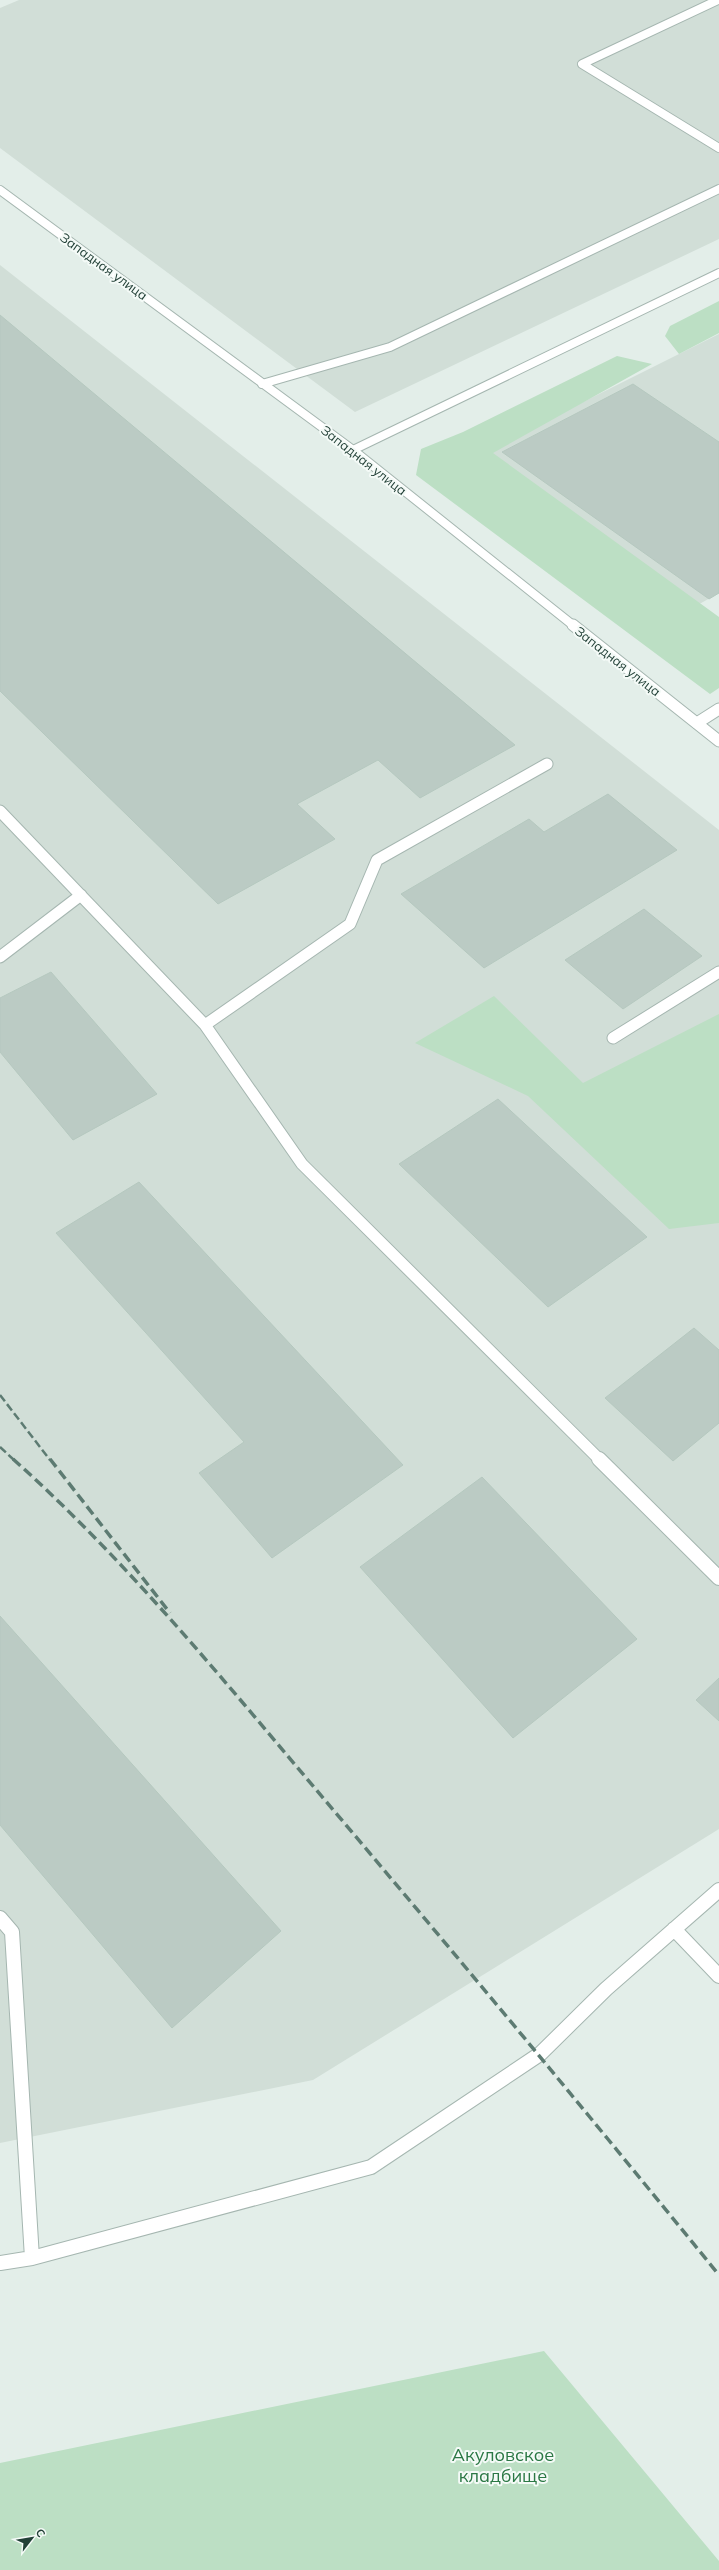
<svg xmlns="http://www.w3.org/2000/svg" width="719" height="2570" font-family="Mulish,sans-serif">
	<rect width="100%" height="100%" fill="#e3eee9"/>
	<path fill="#d1ded7" d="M19 0H719V239L355 412 0 148V8Z
		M0 265 719 830V1829L313 2080 0 2143Z
		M719 334V593L694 607 483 452Z"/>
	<path fill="#bcdfc4" d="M719 301V333L679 354 665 336 670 326Z
		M617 356 652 364 493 453 719 617V688L710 694 416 475 421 449 463 432Z
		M494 996 583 1083 719 1014V1223L669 1229 528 1096 415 1043Z
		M544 2351 719 2561V2570H0V2463Z"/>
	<path fill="#bbcbc4" stroke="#b5c8bf" d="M0 315 515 745 420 798 378 760 297 804 335 839 218 904 0 691Z
		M633 384 719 442V593L709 599 502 452Z
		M608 794 677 850 484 968 401 894 529 819 544 832Z
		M644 909 702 956 623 1009 565 960Z
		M51 972 157 1094 73 1140 0 1052V998Z
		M498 1099 647 1237 548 1307 399 1164Z
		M139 1182 403 1465 272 1558 199 1473 244 1442 56 1233Z
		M694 1328 719 1350V1423L673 1461 605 1398Z
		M482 1477 637 1639 513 1738 360 1567Z
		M0 1616 281 1931 172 2028 0 1825Z
		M719 1678V1721L696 1700Z"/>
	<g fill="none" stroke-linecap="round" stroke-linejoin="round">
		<g stroke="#a5b6b0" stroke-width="10">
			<path id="service-far2" d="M718 0 582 64 719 148
				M262 384 390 347 719 189
				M353 450 719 273"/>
		</g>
		<g stroke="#a5b6b0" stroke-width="13">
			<path id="service-far1" d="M697 723 719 709
				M547 764 377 860 350 924 205 1025 302 1164 600 1460
				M0 811 205 1025
				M0 957 81 895
				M613 1038 719 972"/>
		</g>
		<g stroke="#a5b6b0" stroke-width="16">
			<path id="service" d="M599 1459 719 1578
				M0 1918 12 1932 32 2258
				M674 1929 719 1976
				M0 2263 32 2258 371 2167 540 2054 606 1989 719 1890"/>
		</g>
		<g stroke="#a5b6b0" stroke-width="10">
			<path id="minor-far1" d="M0 190 353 450 574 626"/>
		</g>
		<g stroke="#a5b6b0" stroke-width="13">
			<path id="minor" d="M573 625 719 741"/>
		</g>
		<use href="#service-far2" stroke="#fff" stroke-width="8"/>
		<use href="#service-far1" stroke="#fff" stroke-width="11"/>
		<use href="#service" stroke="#fff" stroke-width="14"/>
		<use href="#minor-far1" stroke="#fff" stroke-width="8"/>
		<use href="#minor" stroke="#fff" stroke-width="11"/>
		<path stroke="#5d7b72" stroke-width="2.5" stroke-dasharray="8 3.5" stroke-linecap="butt" d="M0 1395 50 1460
			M0 1447 14 1460"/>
		<path stroke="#5d7b72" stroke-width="3.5" stroke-dasharray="10 5" stroke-linecap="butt" d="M13 1459C127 1561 225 1682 324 1799 457 1956 589 2115 719 2275
			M50 1459 170 1613"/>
	</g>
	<g text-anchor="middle" stroke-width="4" stroke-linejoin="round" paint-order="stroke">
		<g font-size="13" fill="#224037" stroke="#f4faf7">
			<text transform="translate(104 266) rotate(36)" y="5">Западная улица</text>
			<text transform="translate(364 460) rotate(38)" y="5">Западная улица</text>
			<text transform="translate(618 661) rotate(38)" y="5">Западная улица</text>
		</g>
		<g font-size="18" fill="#2b7845" stroke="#f4faf7">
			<text x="503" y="2461">Акуловское<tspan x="503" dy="21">кладбище</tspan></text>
		</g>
	</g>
	<g transform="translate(32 2538) rotate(59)" stroke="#f4faf7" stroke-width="3" paint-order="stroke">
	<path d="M0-3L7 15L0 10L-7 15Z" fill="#224037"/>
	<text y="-6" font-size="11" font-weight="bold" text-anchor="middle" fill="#224037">С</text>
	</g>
</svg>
